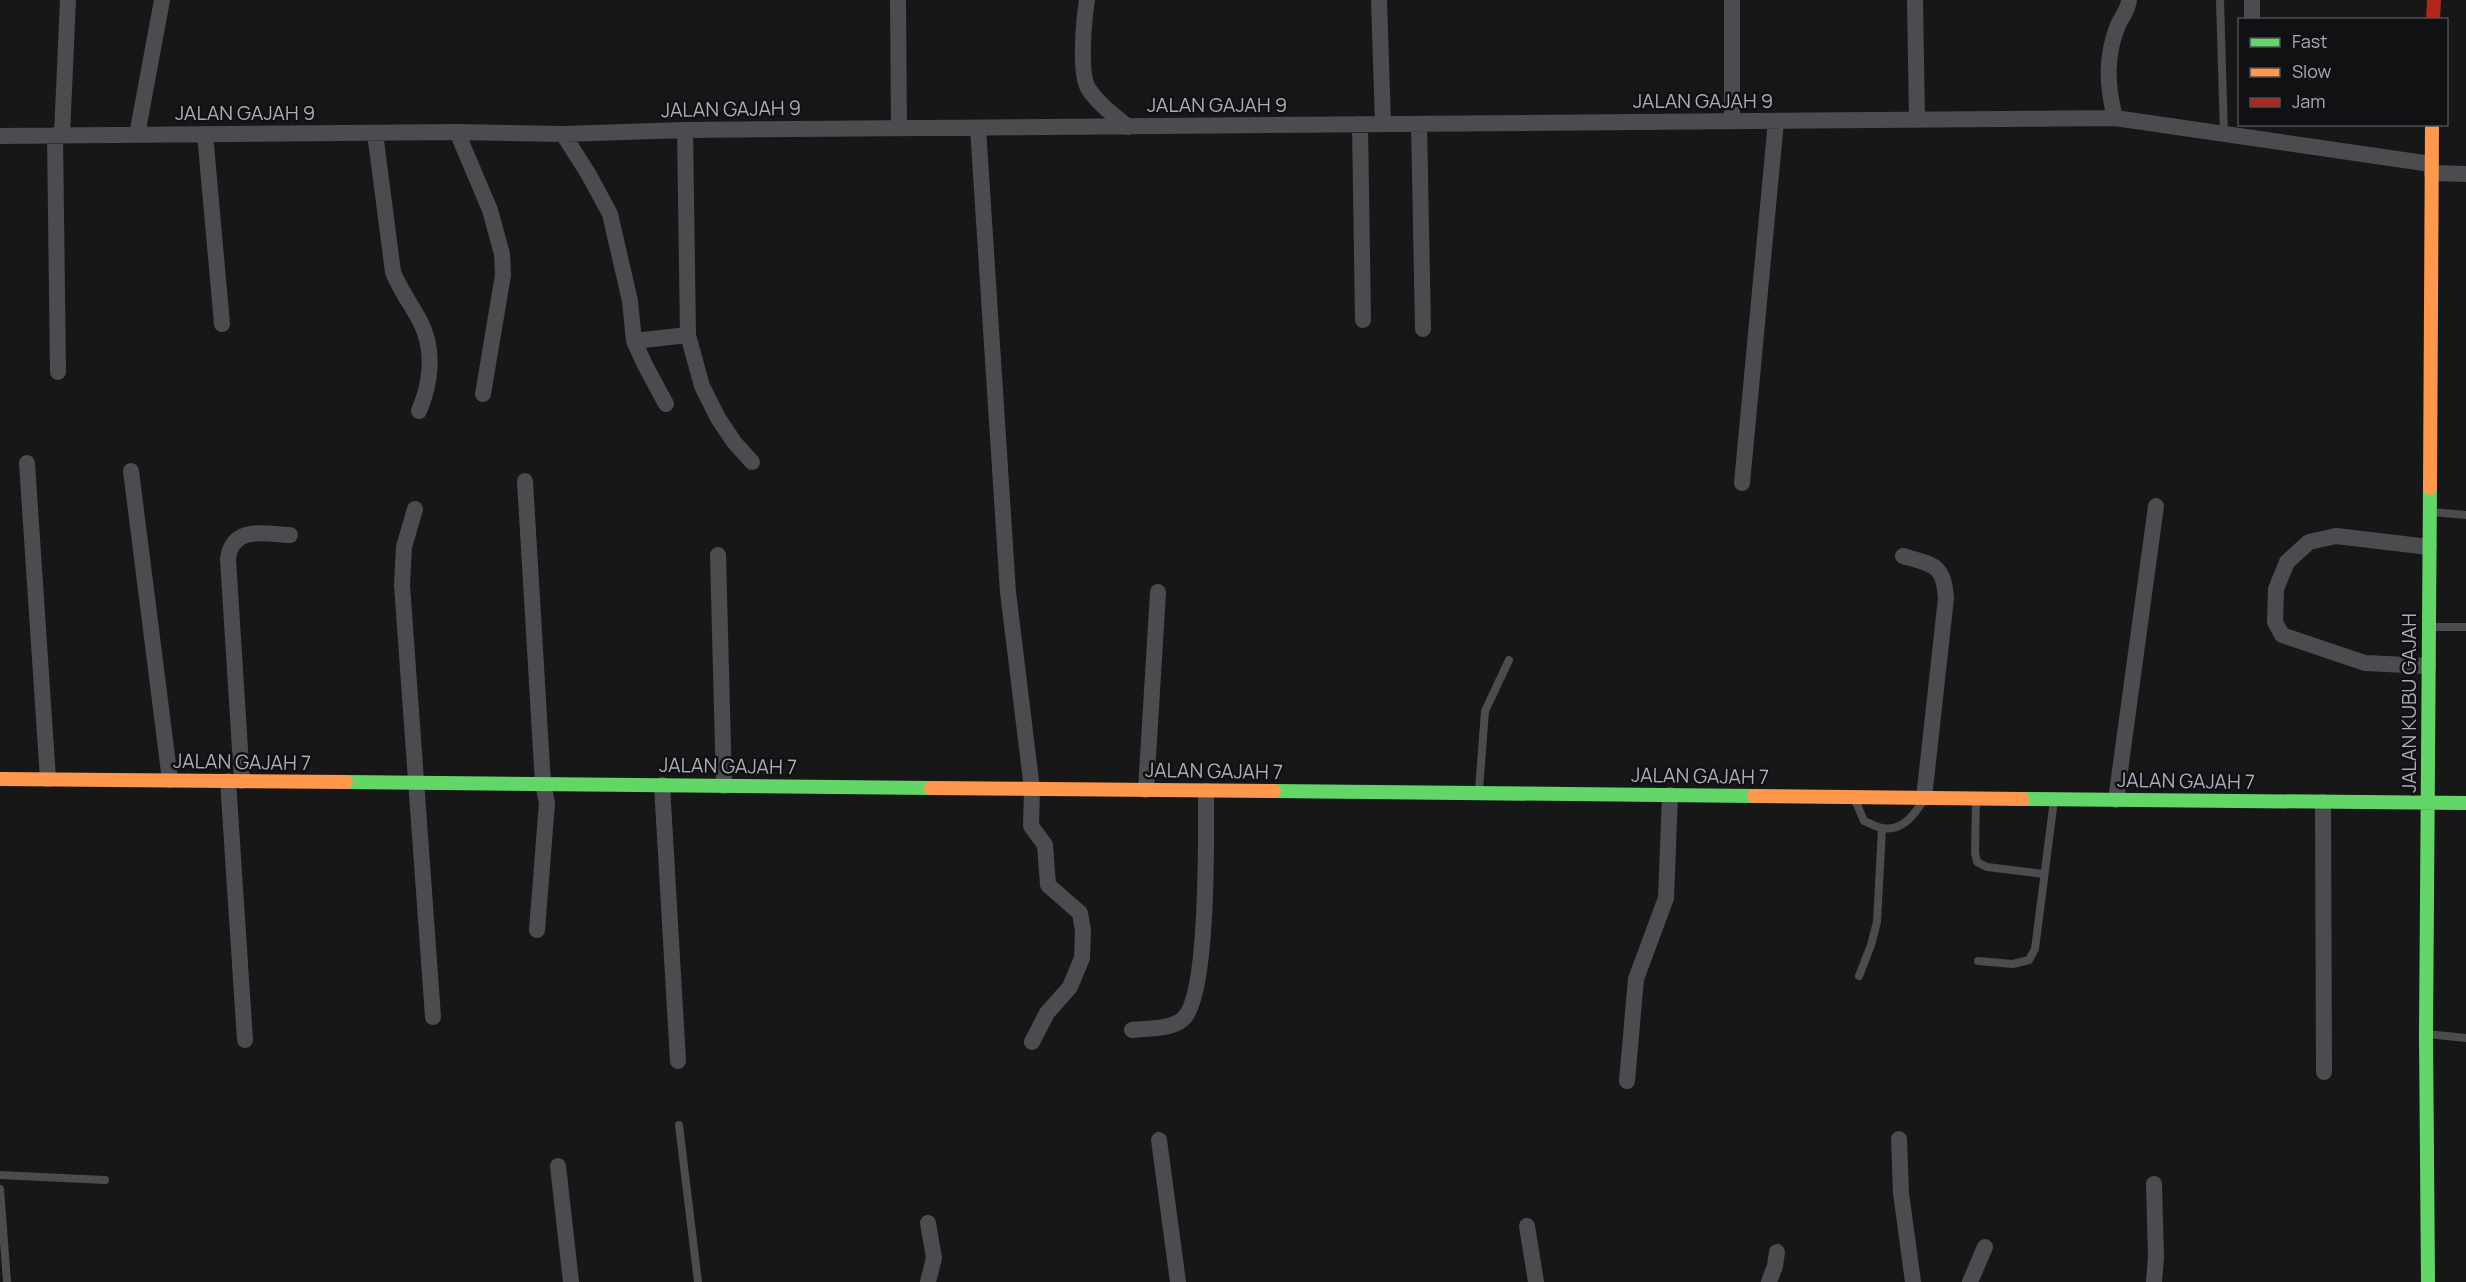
<svg xmlns="http://www.w3.org/2000/svg" width="2466" height="1282" font-family="Manrope,sans-serif">
	<rect width="100%" height="100%" fill="#171717"/>
	<g fill="none" stroke-linecap="round" stroke-linejoin="round">
		<path stroke="#4b4c50" stroke-width="8" d="M2220 0 2224 134
			M2431 512 2466 515
			M2429 627H2466
			M1479 790 1485 711 1509 660
			M1976 799 1975 853 1977 862 1987 867 2044 874
			M1855 800 1864 821C1869 823 1876 827 1882 828 1901 832 1915 815 1923 800
			M1978 961 2013 964 2029 960 2035 949 2054 800
			M1859 976 1871 945 1877 922 1882 829
			M2427 1034 2466 1038
			M679 1125 698 1282
			M0 1175 105 1180
			M0 1189 7 1282"/>
		<path stroke="#4b4c50" stroke-width="16" d="M898 0 899 128
			M1087 0C1084 19 1079 72 1088 88 1098 104 1114 115 1128 127
			M1379 0 1383 124
			M1915 0 1917 120
			M2252 0V20
			M2115 118C2107 86 2105 57 2118 25 2122 16 2128 11 2129 0
			M1732 121V0
			M1360 124 1363 320
			M1419 124 1423 329
			M978 128 1008 592 1032 789 1031 826 1045 845 1048 885 1080 913 1083 931 1082 958 1070 987 1047 1013 1032 1042
			M685 130 688 335 702 386 718 418 734 442 752 462
			M457 132 490 210 502 254 503 275 483 394
			M375 133 393 272C400 290 411 304 420 321 435 350 431 383 419 411
			M205 134 222 324
			M563 134 589 175 610 214 630 301 634 341 645 365 666 404
			M55 135 58 372
			M62 135 68 0
			M137 135 162 0
			M0 136 457 132 563 134 685 130 2115 118 2431 164
			M2432 173 2466 174
			M634 341 688 335
			M27 463 48 779
			M131 471 170 780
			M525 481 543 784 547 803 537 930
			M1742 483 1776 121
			M415 509 404 547 402 585 433 1017
			M718 555 724 786
			M1903 556C1933 565 1944 564 1946 598L1924 798
			M2428 666 2365 663 2282 635 2275 622 2276 589 2287 562 2309 542 2336 536 2429 547
			M228 781 245 1040
			M242 781 228 559C232 525 265 534 290 535
			M662 785 678 1061
			M1146 790 1158 592
			M2116 800 2156 506
			M2323 802 2324 1072
			M1132 1030C1148 1028 1172 1030 1184 1018 1209 993 1206 831 1206 791
			M1627 1081 1636 979 1666 898 1670 795
			M1899 1139 1901 1193 1913 1282
			M1159 1140 1178 1282
			M558 1166 571 1282
			M928 1223 934 1258 928 1282
			M1527 1226 1536 1282
			M1769 1282 1775 1266 1777 1252
			M1970 1282 1985 1247
			M2154 1282 2156 1257 2154 1184"/>
		<path stroke="#63d668" stroke-width="14" d="M346 782 931 788
			M1274 791 1754 796
			M2023 799 2466 803
			M2428 1282 2426 1034 2430 488"/>
		<path stroke="#ff974d" stroke-width="14" d="M2430 488 2432 124
			M0 779 346 782
			M931 788 1274 791
			M1754 796 2023 799"/>
		<path stroke="#b3261e" stroke-width="14" d="M2433 20 2434 0"/>
	</g>
	<g text-anchor="middle" stroke-width="5" stroke-linejoin="round" paint-order="stroke">
		<g font-size="20" fill="#a8adb8" stroke="#111113">
			<text x="1703" y="108">JALAN GAJAH 9</text>
			<text x="1217" y="112">JALAN GAJAH 9</text>
			<text transform="translate(731 109) rotate(-1)" y="7">JALAN GAJAH 9</text>
			<text x="245" y="120">JALAN GAJAH 9</text>
			<text transform="translate(2409 703) rotate(-90)" y="7">JALAN KUBU GAJAH</text>
			<text transform="translate(242 762) rotate(1)" y="7">JALAN GAJAH 7</text>
			<text transform="translate(728 766) rotate(1)" y="7">JALAN GAJAH 7</text>
			<text transform="translate(1214 771) rotate(1)" y="7">JALAN GAJAH 7</text>
			<text transform="translate(1700 776) rotate(1)" y="7">JALAN GAJAH 7</text>
			<text transform="translate(2186 781) rotate(1)" y="7">JALAN GAJAH 7</text>
		</g>
	</g>
	<rect x="2238" y="18" width="210" height="108" fill="#111113" stroke="#4d4f55" stroke-width="1.5"/>
	<rect x="2250" y="38" width="30" height="9" fill="#63d668" stroke="#4d4f55" stroke-width="1.5"/>
	<text x="2292" y="48" font-size="18" fill="#a8adb8">Fast</text>
	<rect x="2250" y="68" width="30" height="9" fill="#ff974d" stroke="#4d4f55" stroke-width="1.5"/>
	<text x="2292" y="78" font-size="18" fill="#a8adb8">Slow</text>
	<rect x="2250" y="98" width="30" height="9" fill="#b3261e" stroke="#4d4f55" stroke-width="1.5"/>
	<text x="2292" y="108" font-size="18" fill="#a8adb8">Jam</text>
</svg>
